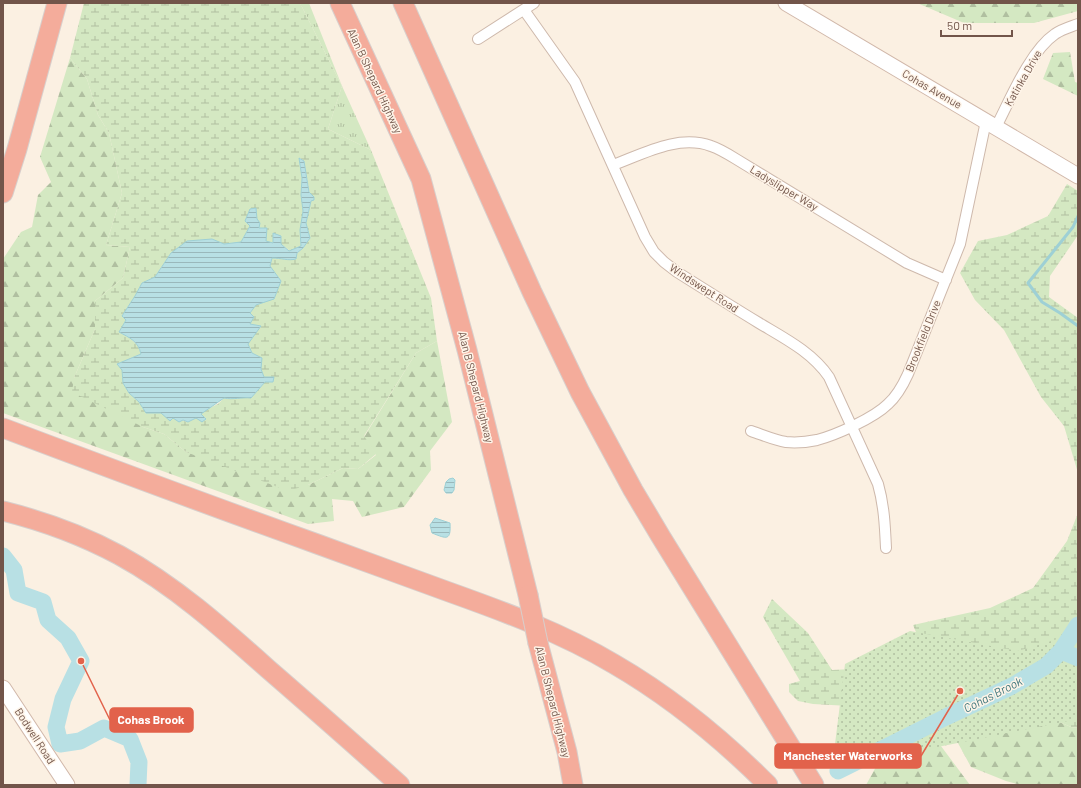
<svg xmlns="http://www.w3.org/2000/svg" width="1081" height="788" font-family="Barlow,sans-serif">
	<defs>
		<pattern id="grass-tufts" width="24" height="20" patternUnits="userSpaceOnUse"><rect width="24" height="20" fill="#d4e8c2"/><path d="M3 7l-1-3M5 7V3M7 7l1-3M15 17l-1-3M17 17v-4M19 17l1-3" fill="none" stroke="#b0bfa0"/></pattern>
		<pattern id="forest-firs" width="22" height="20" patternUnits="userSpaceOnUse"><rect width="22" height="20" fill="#d4e8c2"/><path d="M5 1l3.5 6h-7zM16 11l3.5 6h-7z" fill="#b0bfa0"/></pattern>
		<pattern id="wetland-marsh" width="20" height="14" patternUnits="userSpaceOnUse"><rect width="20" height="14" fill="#d4e8c2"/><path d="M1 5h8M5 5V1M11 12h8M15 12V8" fill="none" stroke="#b0bfa0"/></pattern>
		<pattern id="park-dots" width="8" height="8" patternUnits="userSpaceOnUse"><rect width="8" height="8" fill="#d4e8c2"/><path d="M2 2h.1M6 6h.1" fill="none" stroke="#b0bfa0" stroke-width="1.8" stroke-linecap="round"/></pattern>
		<pattern id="water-rules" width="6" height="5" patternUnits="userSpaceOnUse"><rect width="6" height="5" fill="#b8e0e4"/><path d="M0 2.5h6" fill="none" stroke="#9ab8bb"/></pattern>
	</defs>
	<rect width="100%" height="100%" fill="#fbf0e2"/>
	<path fill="url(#grass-tufts)" d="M300 3H309L342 86 371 150 328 129 342 86Z"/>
	<path fill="url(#forest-firs)" d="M917 3H1078V11L1034 23H964Z
		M1070 52 1075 82 1078 83V96L1043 79 1053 53Z
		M70 58 87 79 98 115 109 133 122 193 106 245 130 247 123 278 95 301V329L74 378 143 427 164 434 186 452 308 485 343 468 358 469 376 455 364 437 416 353 437 341 452 422 430 451 431 470 404 507 362 517 353 501 332 499 334 521 308 524 3 413V259L21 232 32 227 38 195 51 182 40 157Z
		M1048 717 1071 727 1078 728V785H1021L1006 781 971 767 953 734Z
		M935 738 970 785H866L877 765Z"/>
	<path fill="url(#wetland-marsh)" fill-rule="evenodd" d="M84 3H300L342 86 328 129 371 150 431 298 437 341 416 353 364 436 376 454 358 469 343 468 308 485 288 491 186 452 164 434 143 427 72 392 74 378 95 329V301L123 278 130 247 106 245 122 193 109 133 98 115 87 79 70 58ZM300 158 304 161 311 201 306 223 310 238 303 248 290 260 281 258H272L270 266 281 281 256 305 250 313V324L260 326 248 344 252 353 261 358V369L265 382 251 398C242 397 232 400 224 398L218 404 205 410 196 418 188 422 172 418 161 413H146L139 402 129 393 123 383 122 370 118 364 141 354C138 342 130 338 119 332L126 320 122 316 135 296 142 283 155 277 171 253 212 239 223 244 241 242 250 226 256 208 258 228 266 241 273 243 274 233 281 244 290 251 301 246 300 230 303 211 301 195 302 178Z
		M1067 184 1078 191V235L1050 276 1049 297 1078 318V473L1064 426 1041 397 1004 330 975 300 960 273 978 241 1007 235 1048 216Z
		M1078 513V728L1071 727 1048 717 813 704 798 701 789 692V684L800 681 763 617 772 599 808 633 832 670 895 667 931 669 913 625 990 608 1033 588 1067 541Z"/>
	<path fill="url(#park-dots)" d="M910 631 1018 651 1078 633V719L832 768 845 664Z"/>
	<path fill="url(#water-rules)" stroke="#9ed0d5" d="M299 158 304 161 309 192 314 197V200L311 201 306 223 310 238 303 248 297 253 296 259C288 261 281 258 272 258L270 266 281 281 274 299 256 305 250 313 254 317 250 324 261 326 248 344 252 353 262 358 261 369 264 377H274L273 382H265L251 398C242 397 233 400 224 398L201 414 206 419 202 422 196 418 188 422 183 420 179 422 173 418 170 421 161 413H146L139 402 129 393 123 383 122 370 117 364 141 354C138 341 130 338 119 332L126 320 122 316 135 296 142 283 155 277 171 253 187 241 212 239 224 244 241 242 250 226 245 221 250 209 256 208 257 219 260 223 259 228H267L266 241 273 243V233L281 236V244L289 251 301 246 300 230 303 211 301 195 302 178Z
		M453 478 455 480 454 490 452 493H446L444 490 446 482 449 479Z
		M435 518 450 523C451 541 447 539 432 533L430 525Z"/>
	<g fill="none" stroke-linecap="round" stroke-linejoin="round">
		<path stroke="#9ed0d5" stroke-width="3" d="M1078 216 1073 227 1028 283 1042 302 1060 313 1078 326"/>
		<path stroke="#b8e0e4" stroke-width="17" d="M3 556 14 570 18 593 43 602 48 620 68 638 81 661 63 699 56 727 60 744 80 741 104 728 130 739 139 762 138 785
			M1061 651 1078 658
			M838 771 946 717 1012 686 1046 666 1061 651 1078 625"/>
		<g stroke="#ceb9ac" stroke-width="12">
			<path id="street" d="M524 10 575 82 645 237 654 252 664 262 677 272C704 289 731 306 759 323 784 338 812 352 829 377L878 484C884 505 885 526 886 548
				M478 39 534 3
				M996 127C1010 100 1030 51 1055 34 1062 29 1070 27 1078 24
				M613 165C643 154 678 134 711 146 720 149 728 154 736 159L907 263 946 280
				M751 431C763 435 774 440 786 442 796 443 807 442 817 440 836 435 874 418 888 404 897 396 903 385 908 374L960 244 986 121"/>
		</g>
		<g stroke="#d1b8aa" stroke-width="17">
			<path id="secondary" d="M786 3 1078 176
				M3 688 67 785"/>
		</g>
		<g stroke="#d8cfcc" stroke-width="21">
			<path id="highway" d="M340 3 421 179 467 350 528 595
				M403 3 532 292 580 392 633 490 661 537 814 785
				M3 193 17 149 57 3
				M3 428C109 468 214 507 320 545 363 561 406 576 449 592 505 612 562 633 614 664 671 697 721 738 768 785
				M3 511C43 521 82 535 119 555 174 585 221 627 268 669 312 707 356 746 400 785
				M538 643 567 752 573 785"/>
		</g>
		<use href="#street" stroke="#fff" stroke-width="10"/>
		<use href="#secondary" stroke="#fff" stroke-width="15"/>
		<use href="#highway" stroke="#f4ac9b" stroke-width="19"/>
		<g stroke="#d8cfcc" stroke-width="21" stroke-linecap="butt">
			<path id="highway-bridge" d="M528 595 538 643"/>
		</g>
		<use href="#highway-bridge" stroke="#f4ac9b" stroke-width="19"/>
	</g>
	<g text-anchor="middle" stroke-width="3" stroke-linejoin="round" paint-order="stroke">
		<g font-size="11" fill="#72554a" stroke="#fef4e8">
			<text transform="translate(1023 78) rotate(-60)" y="4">Katinka Drive</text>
			<text transform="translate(375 81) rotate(65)" y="4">Alan B Shepard Highway</text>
			<text transform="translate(932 89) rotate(30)" y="4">Cohas Avenue</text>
			<text transform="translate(784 188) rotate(31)" y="4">Ladyslipper Way</text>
			<text transform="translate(704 288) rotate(33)" y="4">Windswept Road</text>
			<text transform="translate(923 336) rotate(-68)" y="4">Brookfield Drive</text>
			<text transform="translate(476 387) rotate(76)" y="4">Alan B Shepard Highway</text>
			<text transform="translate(553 702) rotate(76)" y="4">Alan B Shepard Highway</text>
			<text transform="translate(35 736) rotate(57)" y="4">Bodwell Road</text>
		</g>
		<g font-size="12" font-style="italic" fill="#41787e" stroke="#fef4e8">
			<text transform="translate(993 695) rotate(-27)" y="4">Cohas Brook</text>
		</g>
	</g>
	<path fill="none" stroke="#e2624b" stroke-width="1.5" d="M81 661L110 720M960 691L921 756"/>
	<g fill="#e2624b" stroke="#fef4e8" stroke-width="1.5">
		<circle cx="81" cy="661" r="4"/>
		<circle cx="960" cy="691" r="4"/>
	</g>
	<g fill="#e2624b" stroke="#e2624b" stroke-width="1.5">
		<rect x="110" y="708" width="83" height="24" rx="4"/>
		<rect x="775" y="744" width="146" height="24" rx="4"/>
	</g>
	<g font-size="12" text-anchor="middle" font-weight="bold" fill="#fff">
		<text x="151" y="724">Cohas Brook</text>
		<text x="848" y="760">Manchester Waterworks</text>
	</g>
	<rect width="1081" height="788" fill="none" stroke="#72554a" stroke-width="8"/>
	<path d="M941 30v6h71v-6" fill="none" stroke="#72554a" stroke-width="2"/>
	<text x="947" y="30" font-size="12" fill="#72554a" stroke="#fef4e8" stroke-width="3" paint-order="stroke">50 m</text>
</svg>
